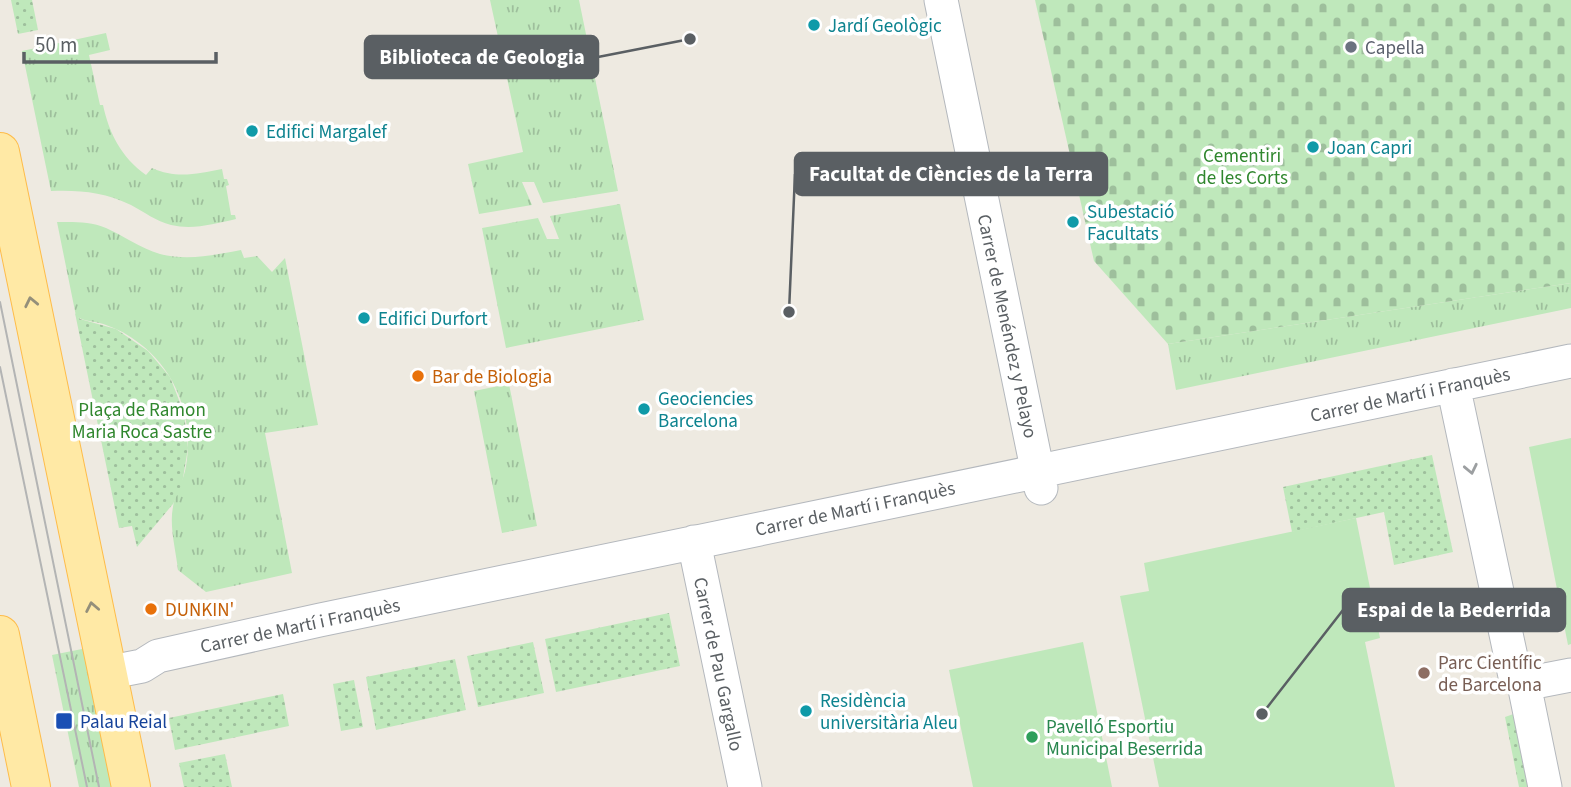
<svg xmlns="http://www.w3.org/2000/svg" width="1571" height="787" font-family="'Source Sans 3',sans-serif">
	<defs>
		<pattern id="grass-tufts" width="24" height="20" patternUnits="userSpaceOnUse" patternTransform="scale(1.75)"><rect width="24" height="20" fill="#bfe8bb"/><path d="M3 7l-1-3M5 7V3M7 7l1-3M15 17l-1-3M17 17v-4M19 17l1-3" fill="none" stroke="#9ebf9c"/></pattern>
		<pattern id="cemetery-stones" width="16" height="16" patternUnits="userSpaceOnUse" patternTransform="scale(1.75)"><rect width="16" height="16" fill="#bfe8bb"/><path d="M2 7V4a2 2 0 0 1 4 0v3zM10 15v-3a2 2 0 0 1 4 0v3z" fill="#9ebf9c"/></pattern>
		<pattern id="park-dots" width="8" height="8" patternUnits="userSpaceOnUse" patternTransform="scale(1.75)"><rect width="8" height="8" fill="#bfe8bb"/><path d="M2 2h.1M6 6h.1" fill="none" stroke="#9ebf9c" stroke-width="1.8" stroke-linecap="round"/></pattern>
	</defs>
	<rect width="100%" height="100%" fill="#eeeae1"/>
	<path fill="url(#grass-tufts)" d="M490 0H579L618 191 543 203 534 182H522L532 205 479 214 468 164 523 152Z
		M106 33 110 50 89 55 100 105H103C109 133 121 157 146 175L152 168C176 179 197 174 222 169L224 179H227L229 185 226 186 231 215H235L236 219C214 224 193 230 171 225 156 221 144 212 131 205 104 192 80 190 51 191L22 51Z
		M620 204 644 320 506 348 482 228 538 218 547 239H559L550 216Z
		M57 222C73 222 90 221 106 228 124 236 140 248 160 254 188 261 214 255 241 250L244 258 257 256 272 272 285 258 318 425 265 433 292 573 206 592 178 570C176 551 169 526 173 507 174 495 184 481 186 466 194 420 177 371 139 343 129 335 118 329 106 325 97 321 84 322 76 316Z
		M1571 283V308L1176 390 1168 344Z
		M509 384 537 526 502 533 474 391Z
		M87 648 115 787H79L52 655Z"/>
	<path fill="url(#cemetery-stones)" d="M1035 0H1571V283L1168 344 1094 261Z"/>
	<path fill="url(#park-dots)" d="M11 0H32L38 30 18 34Z
		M75 313 80 319 116 329 148 351 170 377 184 413 188 448 182 484 173 504 137 547 132 526 119 528Z
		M1432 455 1453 552 1394 565 1384 512 1292 532 1283 487Z
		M669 613 680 666 556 692 545 639Z
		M533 642 544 693 478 707 467 656Z
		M455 659 466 710 376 730 366 677Z
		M354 680 363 727 341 731 333 684Z
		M283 694 289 726 175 750 169 718Z
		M1522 711 1537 787H1519L1505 717Z
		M225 754 232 787H184L179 763Z"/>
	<path fill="#bfe8bb" d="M1571 438V644L1568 645 1529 447Z
		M1356 518 1380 638 1365 642 1395 787H1159L1120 596 1149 591 1144 563Z
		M1083 642 1112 787H973L949 670Z"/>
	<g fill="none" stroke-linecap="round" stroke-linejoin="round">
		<g stroke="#b4b8bd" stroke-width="35">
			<path id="minor" d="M941 0 1041 488
				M1453 385 1515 676 1524 684 1545 787
				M694 542 745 787
				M106 673 142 666 158 656 320 620 1571 361
				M1524 684 1571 675"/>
		</g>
		<g stroke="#febc4a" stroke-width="40">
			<path id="major" d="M0 152 131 787
				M0 635 31 787"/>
		</g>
		<use href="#minor" stroke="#fff" stroke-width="33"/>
		<use href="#major" stroke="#ffe9a5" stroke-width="38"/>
		<path stroke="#b3b4b4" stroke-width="2" d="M0 302 99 787
			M0 367 87 787"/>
	</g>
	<defs><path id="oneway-chevron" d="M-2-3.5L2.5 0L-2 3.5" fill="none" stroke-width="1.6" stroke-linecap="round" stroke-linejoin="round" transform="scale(1.75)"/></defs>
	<g stroke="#948f7a">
		<use href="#oneway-chevron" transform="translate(31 302) rotate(-102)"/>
		<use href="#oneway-chevron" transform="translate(92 607) rotate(-101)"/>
	</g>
	<use stroke="#9c9fa1" href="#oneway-chevron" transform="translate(1471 469) rotate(78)"/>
	<g fill="#0f9aa8" stroke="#fff" stroke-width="2.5">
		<circle cx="814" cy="25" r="7"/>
		<circle cx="252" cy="131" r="7"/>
		<circle cx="1313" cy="147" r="7"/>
		<circle cx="1073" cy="222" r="7"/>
		<circle cx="364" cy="318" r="7"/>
		<circle cx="644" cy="409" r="7"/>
		<circle cx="806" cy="711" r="7"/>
	</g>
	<circle fill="#6b7280" stroke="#fff" stroke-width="2.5" cx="1351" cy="47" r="7"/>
	<g fill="#e8710a" stroke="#fff" stroke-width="2.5">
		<circle cx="418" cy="376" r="7"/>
		<circle cx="151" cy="609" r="7"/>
	</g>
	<circle fill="#8d6e63" stroke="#fff" stroke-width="2.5" cx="1424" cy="673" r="7"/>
	<rect fill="#1a4fb4" stroke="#fff" stroke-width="2.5" x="55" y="712" width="18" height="18" rx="3.5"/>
	<circle fill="#2e9e5b" stroke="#fff" stroke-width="2.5" cx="1032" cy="737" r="7"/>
	<g text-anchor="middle" stroke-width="7" stroke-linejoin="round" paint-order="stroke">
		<g font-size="19" fill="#0d838f" stroke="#fff" text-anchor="start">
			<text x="828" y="32">Jardí Geològic</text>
			<text x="266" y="138">Edifici Margalef</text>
			<text x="1327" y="154">Joan Capri</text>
			<text x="1087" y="218">Subestació<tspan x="1087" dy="22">Facultats</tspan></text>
			<text x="378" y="325">Edifici Durfort</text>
			<text x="658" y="405">Geociencies<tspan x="658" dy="22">Barcelona</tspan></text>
			<text x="820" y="707">Residència<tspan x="820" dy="22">universitària Aleu</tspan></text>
		</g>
		<g font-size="19" fill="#5b616d" stroke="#fff" text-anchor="start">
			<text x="1365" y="54">Capella</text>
		</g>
		<g font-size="19" fill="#30872e" stroke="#fff">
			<text x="1242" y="162">Cementiri<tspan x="1242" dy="22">de les Corts</tspan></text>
			<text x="142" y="416">Plaça de Ramon<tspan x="142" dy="22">Maria Roca Sastre</tspan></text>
		</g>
		<g font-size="19" fill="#5a5f63" stroke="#fff">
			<text transform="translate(1008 326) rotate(78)" y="7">Carrer de Menéndez y Pelayo</text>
			<text transform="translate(1410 394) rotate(-12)" y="7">Carrer de Martí i Franquès</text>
			<text transform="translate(855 508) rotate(-12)" y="7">Carrer de Martí i Franquès</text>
			<text transform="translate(300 625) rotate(-12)" y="7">Carrer de Martí i Franquès</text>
			<text transform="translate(719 664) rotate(78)" y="7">Carrer de Pau Gargallo</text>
		</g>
		<g font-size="19" fill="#c56008" stroke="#fff" text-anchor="start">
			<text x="432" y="383">Bar de Biologia</text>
			<text x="165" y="616">DUNKIN'</text>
		</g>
		<g font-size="19" fill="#785e54" stroke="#fff" text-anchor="start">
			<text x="1438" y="669">Parc Científic<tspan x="1438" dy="22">de Barcelona</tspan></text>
		</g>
		<g font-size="19" fill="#164399" stroke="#fff" text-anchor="start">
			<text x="80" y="728">Palau Reial</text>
		</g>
		<g font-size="19" fill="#27864d" stroke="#fff" text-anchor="start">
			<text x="1046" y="733">Pavelló Esportiu<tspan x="1046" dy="22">Municipal Beserrida</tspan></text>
		</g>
	</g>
	<path fill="none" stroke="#5a5f63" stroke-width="2.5" d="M690 39L598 57M789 312L795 174M1262 714L1343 610"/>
	<g fill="#5a5f63" stroke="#fff" stroke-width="2.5">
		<circle cx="690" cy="39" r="7"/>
		<circle cx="789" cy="312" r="7"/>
		<circle cx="1262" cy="714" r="7"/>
	</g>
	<g fill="#5a5f63" stroke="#5a5f63" stroke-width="2.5">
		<rect x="365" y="36" width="233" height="42" rx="7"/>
		<rect x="795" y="153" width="312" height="42" rx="7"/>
		<rect x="1343" y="589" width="222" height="42" rx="7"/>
	</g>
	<g font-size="21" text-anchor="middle" font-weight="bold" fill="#fff">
		<text x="482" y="64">Biblioteca de Geologia</text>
		<text x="951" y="181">Facultat de Ciències de la Terra</text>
		<text x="1454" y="617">Espai de la Bederrida</text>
	</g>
	<path d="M24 52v10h192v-10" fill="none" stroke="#5a5f63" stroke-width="3.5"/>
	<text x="35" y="52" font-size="21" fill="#5a5f63" stroke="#ffffff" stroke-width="5" paint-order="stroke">50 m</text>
</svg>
